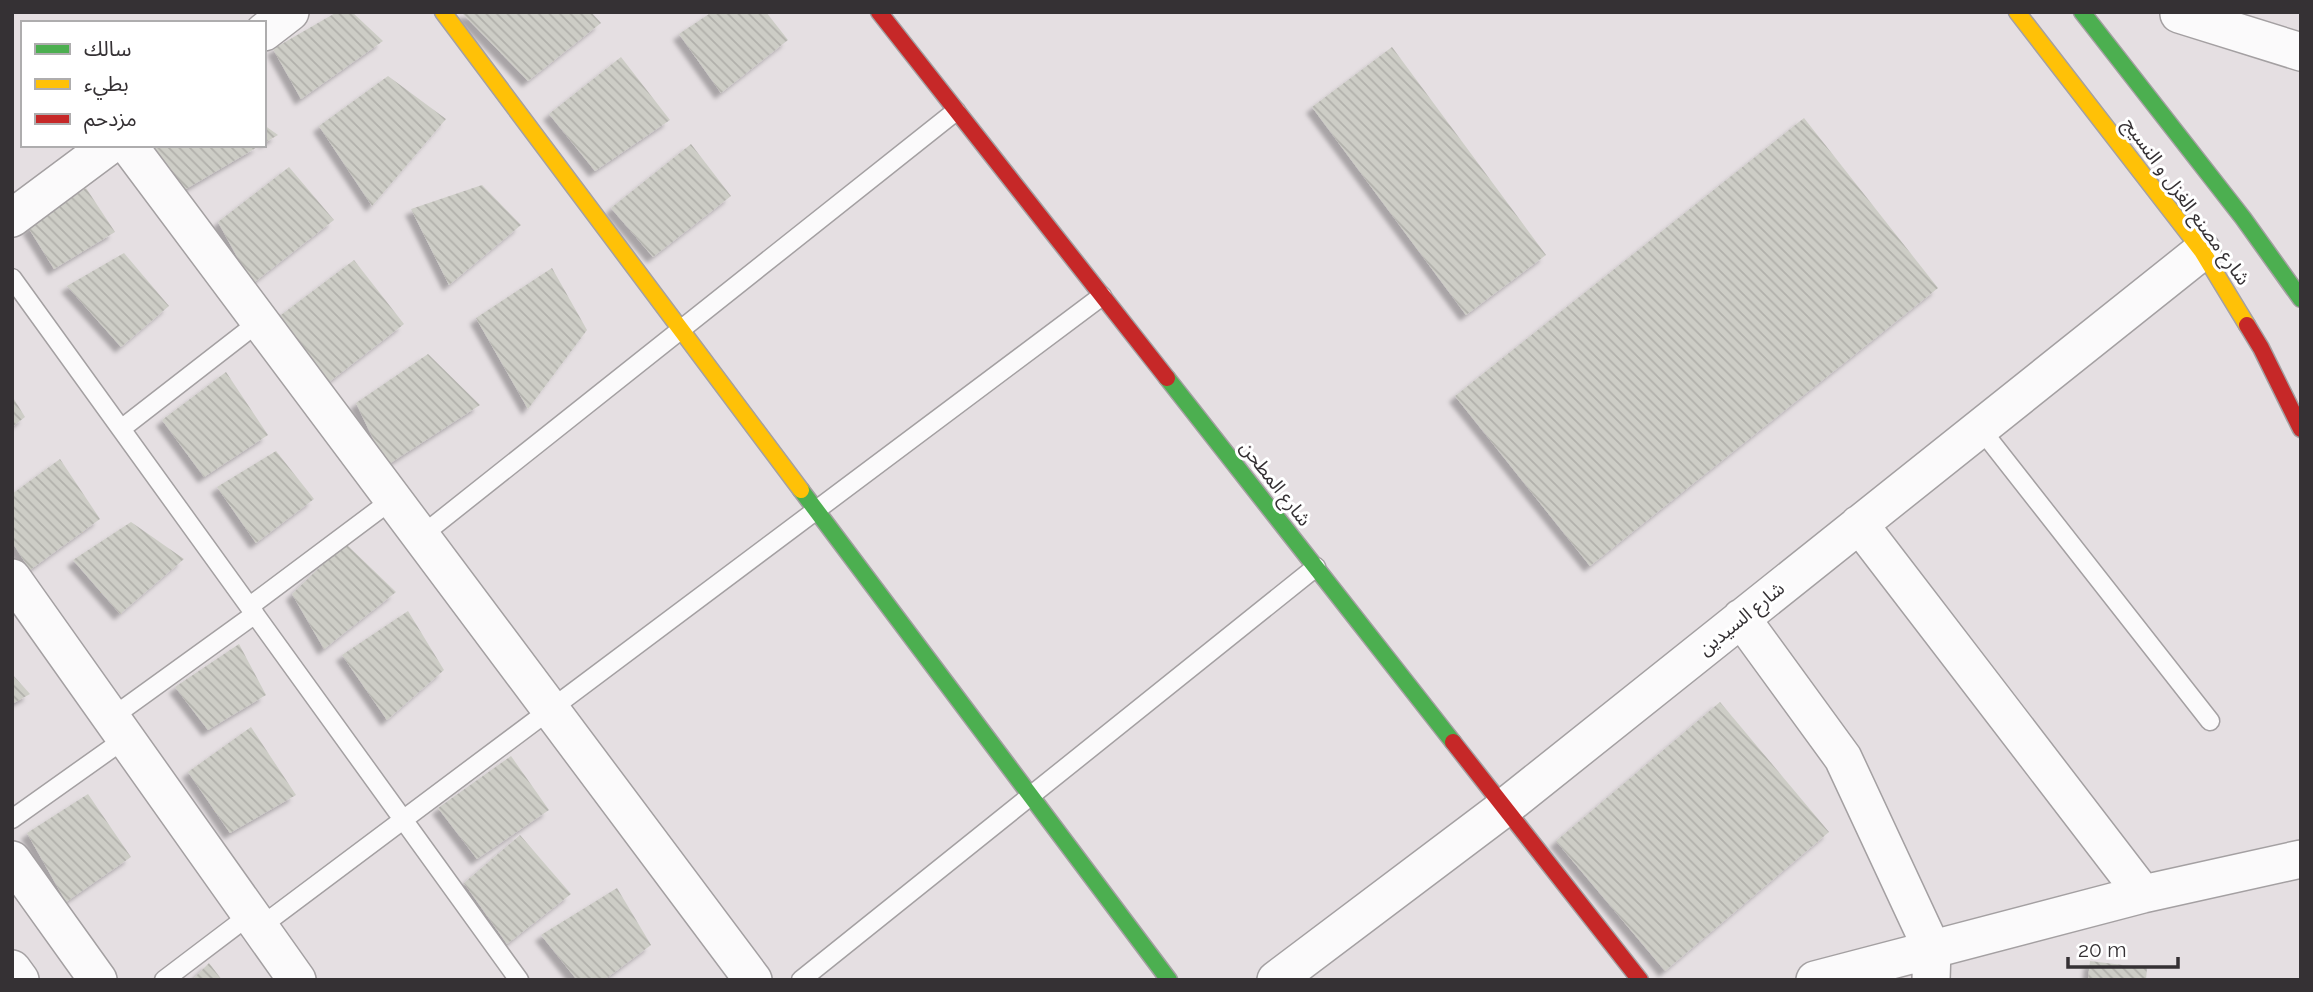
<svg xmlns="http://www.w3.org/2000/svg" width="2313" height="992" font-family="Raleway,'Noto Sans Arabic',sans-serif">
	<defs>
		<pattern id="building-back-hatch" width="6" height="6" patternUnits="userSpaceOnUse" patternTransform="scale(1.75)"><rect width="6" height="6" fill="#cdcdc6"/><path d="M-1 5l2 2M0 0l6 6M5-1l2 2" fill="none" stroke="#b1b0ab"/></pattern>
		<filter id="shadow"><feDropShadow dx="-6" dy="6" stdDeviation="2" flood-color="#0004"/></filter>
	</defs>
	<rect width="100%" height="100%" fill="#e5dfe2"/>
	<path fill="url(#building-back-hatch)" filter="url(#shadow)" d="M337 12H352L383 41 301 99 273 49Z
		M465 12H591L601 23 528 81 463 14Z
		M712 12H766L788 40 721 93 679 34Z
		M1392 47 1546 255 1466 315 1312 107Z
		M621 57 670 120 595 171 549 114Z
		M388 76 446 119 372 206 319 126Z
		M1804 118 1938 288 1590 566 1455 396Z
		M264 125 278 135 264 143Z
		M691 144 731 196 653 257 611 208Z
		M150 145H261L169 199Z
		M289 167 334 220 252 284 218 222Z
		M482 185 521 225 449 285 411 209Z
		M86 188 115 232 54 269 28 227Z
		M124 253 169 306 121 347 67 286Z
		M354 260 404 324 324 386 273 321Z
		M552 268 587 330 528 409 476 318Z
		M428 354 480 405 386 466 356 403Z
		M226 372 268 435 204 477 162 420Z
		M12 396 25 417 12 427Z
		M276 451 314 499 256 543 217 487Z
		M60 459 100 519 30 570 12 542V494Z
		M131 522 184 559 120 614 73 560Z
		M345 543 396 592 324 649 292 594Z
		M408 611 444 670 387 720 342 655Z
		M239 644 266 695 208 730 175 687Z
		M12 674 30 694 12 704Z
		M1720 702 1829 832 1665 971 1556 841Z
		M251 727 296 795 230 833 188 772Z
		M511 756 549 810 477 859 438 808Z
		M88 794 131 857 66 902 27 833Z
		M520 835 571 894 507 944 464 883Z
		M617 888 651 945 604 980H577L541 935Z
		M2090 961 2147 968 2146 980H2088Z
		M209 963 222 980H192Z"/>
	<g fill="none" stroke-linecap="round" stroke-linejoin="round">
		<g stroke="#a4a0a2" stroke-width="21">
			<path id="lane" d="M12 278 519 980
				M1980 428 2210 721
				M121 429 260 321
				M421 536 956 111
				M250 606 393 499
				M111 718 255 614
				M12 819 126 738
				M260 927 1102 296
				M164 980 251 914
				M801 980 1316 567"/>
		</g>
		<g stroke="#a4a0a2" stroke-width="40">
			<path id="street" d="M2179 14 2301 52
				M264 32 290 12
				M128 145 753 980
				M12 218 110 145
				M1859 524 2143 894
				M12 578 297 980
				M1741 618 1843 758 1932 949 1931 980
				M12 860 98 980
				M12 969 20 980
				M1276 980 1504 808 2202 251
				M1815 980 2143 894 2301 859"/>
		</g>
		<g stroke="#a4a0a2" stroke-width="19">
			<path id="fast" d="M2082 12 2243 218 2301 299
				M1167 378 1453 742
				M801 490 1169 980"/>
		</g>
		<g stroke="#a4a0a2" stroke-width="19">
			<path id="slow" d="M443 12 801 490
				M2017 12 2202 251 2247 325"/>
		</g>
		<g stroke="#a4a0a2" stroke-width="19">
			<path id="jam" d="M879 12 1167 378
				M2247 325 2261 348 2301 429
				M1453 742 1640 980"/>
		</g>
		<use href="#lane" stroke="#fbfafb" stroke-width="18"/>
		<use href="#street" stroke="#fbfafb" stroke-width="37"/>
		<use href="#fast" stroke="#4caf50" stroke-width="16"/>
		<use href="#slow" stroke="#ffc107" stroke-width="16"/>
		<use href="#jam" stroke="#c62828" stroke-width="16"/>
	</g>
	<g text-anchor="middle" stroke-width="6" stroke-linejoin="round" paint-order="stroke">
		<g font-size="19" fill="#353134" stroke="#fff">
			<text transform="translate(2187 201) rotate(54)" y="7">شارع مصنع الغزل و النسيج</text>
			<text transform="translate(1276 483) rotate(52)" y="7">شارع المطحن</text>
			<text transform="translate(1741 618) rotate(-39)" y="7">شارع السيدين</text>
		</g>
	</g>
	<rect width="2313" height="992" fill="none" stroke="#353134" stroke-width="28"/>
	<rect x="21" y="21" width="245" height="126" fill="#ffffff" stroke="#aeadae" stroke-width="2"/>
	<rect x="35" y="44" width="35" height="10" fill="#4caf50" stroke="#aeadae" stroke-width="2"/>
	<text x="84" y="56" font-size="21" fill="#353134">سالك</text>
	<rect x="35" y="79" width="35" height="10" fill="#ffc107" stroke="#aeadae" stroke-width="2"/>
	<text x="84" y="91" font-size="21" fill="#353134">بطيء</text>
	<rect x="35" y="114" width="35" height="10" fill="#c62828" stroke="#aeadae" stroke-width="2"/>
	<text x="84" y="126" font-size="21" fill="#353134">مزدحم</text>
	<path d="M2068 957v10h110v-10" fill="none" stroke="#353134" stroke-width="3.5"/>
	<text x="2078" y="957" font-size="21" fill="#353134" stroke="#ffffff" stroke-width="5" paint-order="stroke">20 m</text>
</svg>
